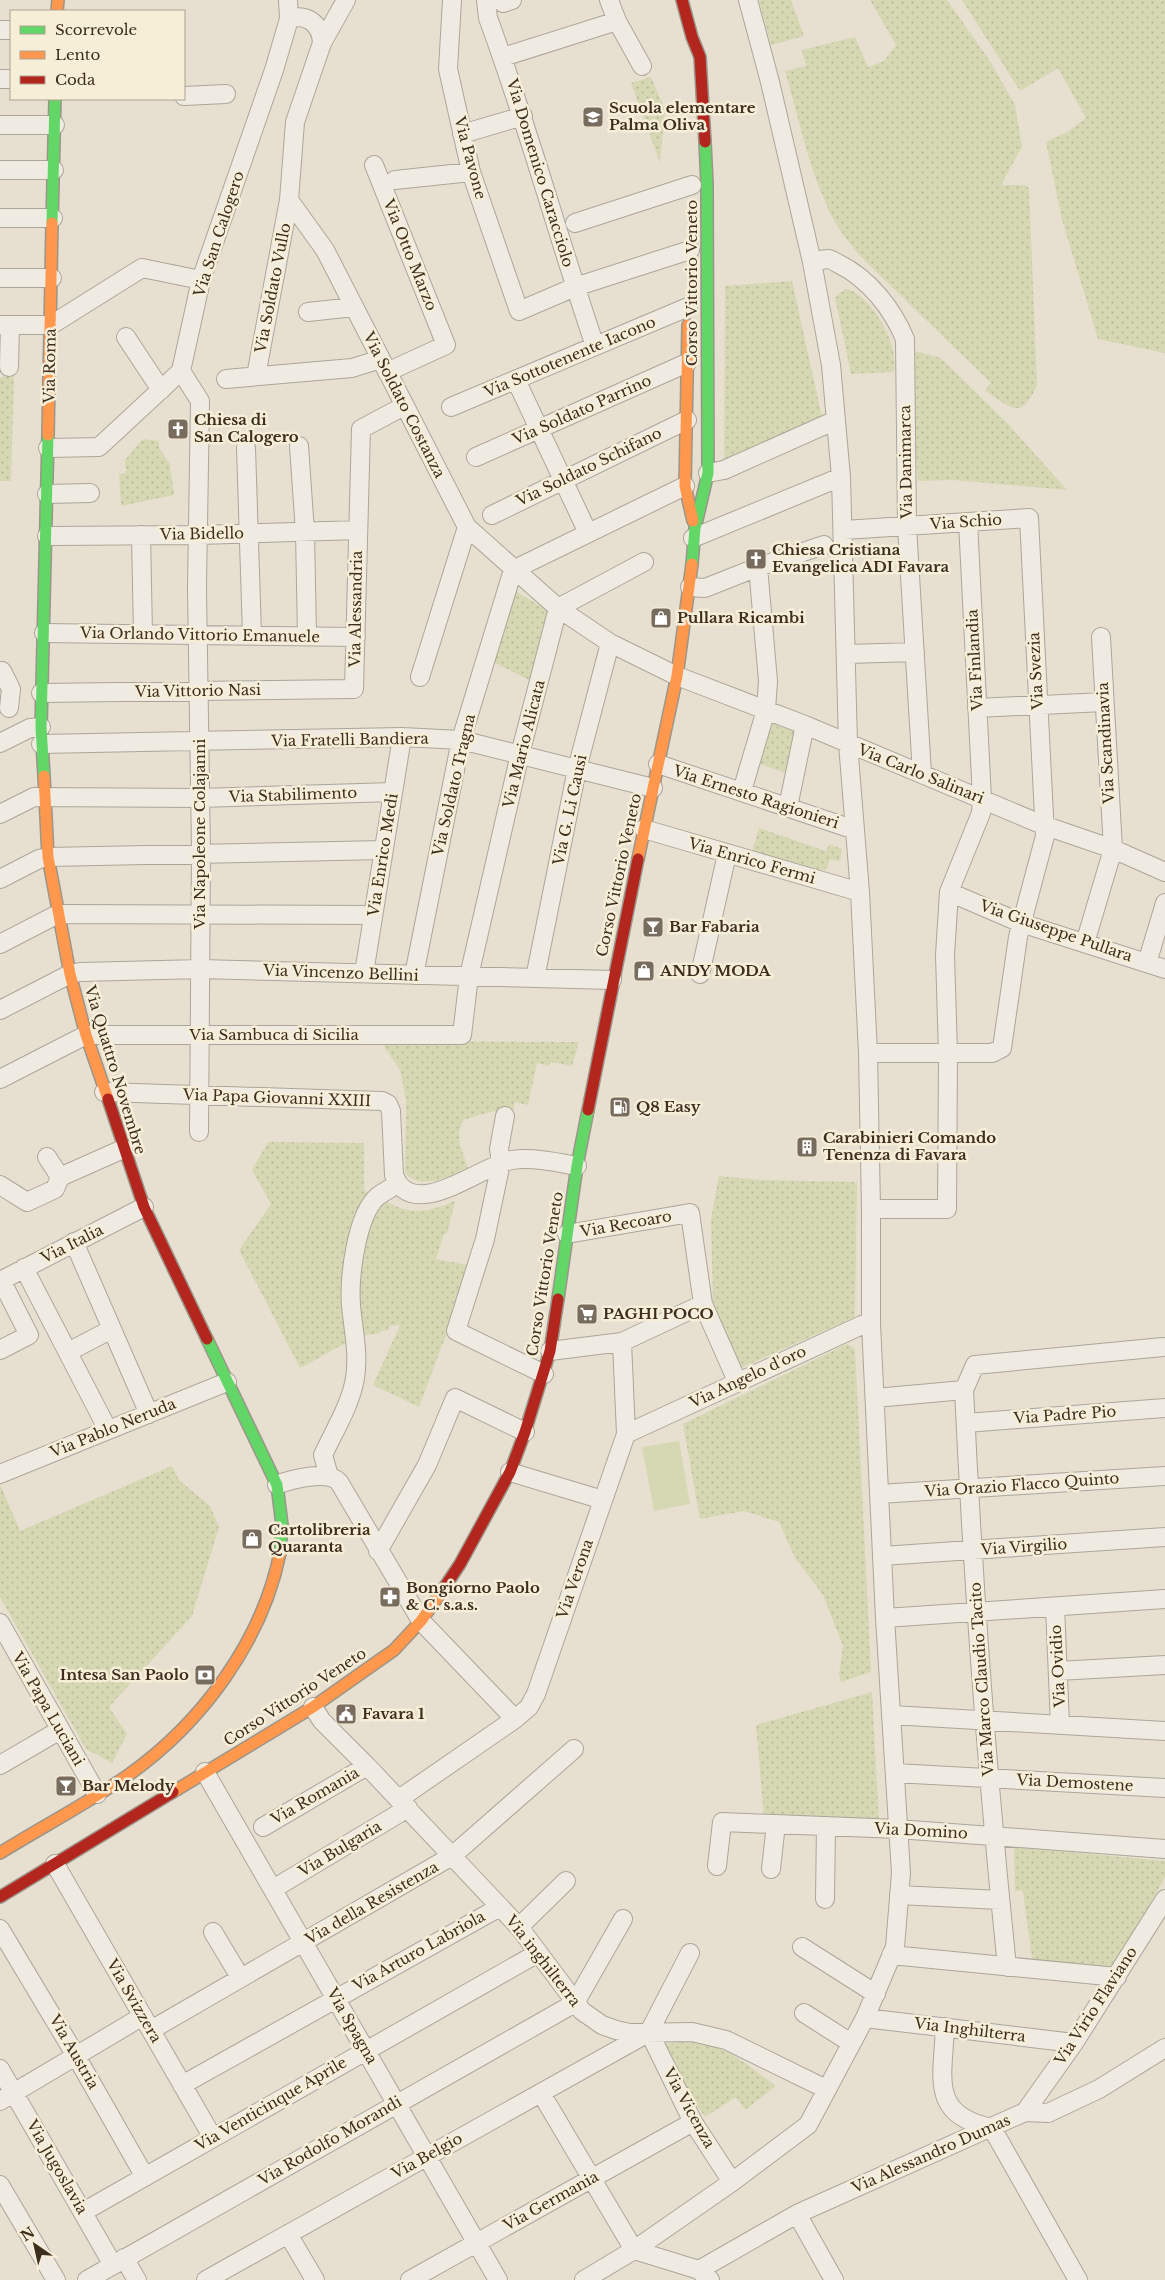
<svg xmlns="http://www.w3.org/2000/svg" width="1165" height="2280" font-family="'Libre Baskerville',serif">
	<defs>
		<pattern id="green-dots" width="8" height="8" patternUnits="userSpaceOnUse" patternTransform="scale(1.25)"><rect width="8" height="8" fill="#d6d7b3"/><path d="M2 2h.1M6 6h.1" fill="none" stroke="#b9b99a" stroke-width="1.8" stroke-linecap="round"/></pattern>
	</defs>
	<rect width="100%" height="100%" fill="#e7e0d1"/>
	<path fill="url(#green-dots)" d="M759 0H791L804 36 771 45Z
		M870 0H947L990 61 1015 105 1022 147 1001 185H1024L1029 188 1037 385C1021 421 1012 408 985 391L991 383 860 256C847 240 834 224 826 204 807 162 798 115 785 71L806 66 802 50 855 37 868 67 884 61 896 45Z
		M962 0H1165V353L1098 339 1062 220 1046 142 1069 131 1086 118 1058 68 1020 91Z
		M651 77 665 110 660 163 631 83Z
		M792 281 824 426 724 470 725 286Z
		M845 289C864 290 888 328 892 346 894 353 894 362 895 369L892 372 851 374 835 297Z
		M915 351 941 358 1008 424 1067 490 953 480 918 481 910 354Z
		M14 372 11 481H0V378Z
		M143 439 159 441V448L170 464 174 495 121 506 119 474 126 473 125 460Z
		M514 590 551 613 529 680 491 661Z
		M769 723 803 728 791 775 757 763Z
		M759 828 826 851 829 844 842 849 840 861 830 860 826 870 806 869 751 855Z
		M380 1041 579 1042 572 1066 551 1062 549 1066 537 1063 528 1105 515 1102 512 1114 498 1113 494 1111 463 1120 459 1132 460 1145 469 1171C450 1176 420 1191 405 1173L406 1101 400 1070Z
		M268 1142 364 1143V1190C404 1211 412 1219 455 1201L447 1234H444L436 1259 472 1266 419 1407 373 1385 400 1325 389 1326 388 1330 380 1331V1333L357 1337 300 1368 239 1250 271 1204 252 1170Z
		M719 1176 762 1180 857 1182 855 1317 741 1368 713 1303 711 1219Z
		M847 1344 855 1349 871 1672 841 1682 839 1674 843 1646 823 1595 795 1558 779 1522 744 1511 700 1519 683 1424Z
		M172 1466 179 1480 210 1506 219 1527 192 1616 109 1707 127 1734 112 1763 86 1749 0 1597V1484L20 1531Z
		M872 1692 879 1822 764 1817 756 1725Z
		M1014 1847 1165 1861V1877L1114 1970 1032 1959 1023 1891H1015Z
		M680 2042C724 2042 743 2062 776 2086L745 2110 736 2097 705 2117 685 2088 665 2044Z"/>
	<path fill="#d6d7b3" d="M679 1441 690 1504 654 1511 642 1447Z"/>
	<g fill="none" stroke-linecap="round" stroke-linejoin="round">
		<g stroke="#ada599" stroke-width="20">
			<path id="street" d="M452 0 448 69 471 172 519 311 575 287 690 250
				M486 0 488 18C528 126 558 237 595 346
				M502 0 503 3 512 0
				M289 19C307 13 321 24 322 43
				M617 21 642 66
				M0 30H11
				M503 57 617 21 609 0
				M0 79H11
				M184 96 226 94
				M0 125H55
				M462 134 523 116
				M374 165 446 345 387 372
				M0 170H54
				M395 180 471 172
				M289 200 325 250 467 527 558 608 610 643 677 676 805 725 1043 825 1113 849 1165 872
				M0 218H53
				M575 223 692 185
				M812 262C817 261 823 259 828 259 831 259 835 262 839 264 869 279 892 308 905 339L907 526 922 774
				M0 278H52
				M308 312 354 307
				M0 325H51L142 268 201 280
				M126 337 161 390
				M9 367 10 325
				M181 371 200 401 197 588 201 853 199 1132
				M256 376 289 200 295 122 322 43 346 0
				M226 379 352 368 381 359
				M516 380 588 533
				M451 407 688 307
				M299 446 305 532 307 636
				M48 448 99 447 181 371 201 280 274 70 289 19 288 0
				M246 448 252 635
				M476 457 687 363
				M708 473 724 470 836 420
				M47 494 90 493
				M492 515 687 420
				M844 530 1029 518 1045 836 1018 937 1002 1048 992 1053H868
				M141 535 143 634
				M47 536 199 535 358 530
				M693 538 841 477
				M513 570 685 486
				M690 587 705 588 758 567 824 545
				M44 633 356 637
				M847 654 915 652
				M2 671 11 689 9 708
				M420 677 467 527
				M41 693 354 689 361 429 404 406
				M977 708 1104 702
				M0 743 30 728 41 727
				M41 744 402 737 461 740 653 788
				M658 764 855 830
				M742 791 766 710 768 681 758 567
				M788 807 805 725
				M0 814 34 797 200 798 393 792
				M644 829 860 892
				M0 879 39 859 48 857 383 850
				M949 892 1021 923 1165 969
				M1085 943 1113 849 1101 637
				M0 944 58 914 373 915
				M1147 963 1165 903
				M364 973 402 737
				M700 974 727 854
				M414 975 461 740 513 570
				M535 978 577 769 610 643
				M0 1010 70 974 80 972 201 969 612 980
				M0 1079 86 1035H462L469 976 520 754 558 608 644 562
				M104 1092 382 1101 388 1104 391 1111 394 1175C413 1224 481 1165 512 1160 533 1157 556 1162 577 1166
				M505 1116 499 1149 501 1163 485 1239 456 1331 544 1374
				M47 1157 60 1177
				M0 1185 27 1202 55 1189 60 1177 123 1149
				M871 1209H947L948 1054 945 955 949 892 981 813 982 799 968 522
				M567 1234 690 1213 703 1304 737 1381
				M74 1242 149 1414
				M24 1268 108 1430
				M0 1281 144 1207
				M0 1350 29 1335 1 1280
				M550 1351 622 1342 703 1304
				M68 1352 112 1329
				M964 1390C973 1583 987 1775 1007 1967
				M875 1398 964 1390 975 1365 1163 1347
				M966 1423 1165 1408
				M626 1434 862 1325 871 1324
				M510 1472 603 1500
				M0 1474 227 1382
				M329 1476 323 1455C334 1431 351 1404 355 1378 359 1353 353 1329 351 1305 349 1278 356 1215 378 1196 384 1192 391 1188 397 1184
				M277 1485C291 1479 328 1470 339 1482L421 1621 515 1719
				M879 1494 1165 1476
				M378 1551 427 1465 455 1398 525 1432
				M882 1556 1165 1537
				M1055 1607 1060 1725
				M885 1618 1165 1599
				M0 1623 97 1794
				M1058 1671 1165 1665
				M313 1707 322 1721 367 1766 519 1927 582 2011 602 2025 616 2030 630 2033 692 2032 726 2040 826 2089
				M892 1715 1165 1731
				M0 1765 60 1730
				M205 1772 498 2280
				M895 1773 1165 1788
				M399 1799 515 1719 529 1707 536 1694 626 1434 622 1342
				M263 1827 367 1766
				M55 1864 213 2138
				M717 1866 722 1822 898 1829 1165 1849
				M771 1869 776 1824
				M273 1889 408 1808
				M899 1895 1000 1900
				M825 1899 826 1826
				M519 1927 566 1881
				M0 1929 76 2056 145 2177
				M213 1932 240 1977
				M802 1947 876 1994
				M891 1955 1117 1977
				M804 2013 851 2043
				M865 2018 1074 2043
				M945 2027C943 2078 929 2115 992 2128L1078 2280
				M151 2030 452 1856 574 1749
				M649 2032 693 2122 732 2182
				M649 2032 690 1953
				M0 2069 113 2265
				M182 2085 500 1907
				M541 2093 634 2250 699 2270 710 2280
				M0 2101 143 2016
				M1025 2112 1074 2043 1165 1899
				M0 2185 56 2280
				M83 2212 538 1953
				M797 2214 834 2280
				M288 2234 315 2280
				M124 2258 137 2280
				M699 2270 797 2214 1025 2112 1048 2113 1099 2089 1165 2048
				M87 2280 575 2003 623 1919
				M206 2280 648 2033
				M410 2280 693 2122
				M584 2280 634 2250 732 2182 808 2125 865 2018 895 1947 901 1873 885 1618 871 1324V1209L868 1053 860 892 848 744 841 477 831 365 812 262 770 82 748 0"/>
		</g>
		<g stroke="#9c958a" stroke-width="14">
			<path id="fast" d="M52 223 55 99
				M692 564 695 528 708 473 707 184 705 142
				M44 776 41 727 48 435
				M558 1299 577 1166 588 1110
				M207 1339 277 1485 282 1525 280 1553"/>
		</g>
		<g stroke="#9c958a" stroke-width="14">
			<path id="slow" d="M57 11 58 0
				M688 325 685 486 693 521
				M48 435 52 223
				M44 776 48 857 70 974 86 1035 108 1099
				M638 859 677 676 692 564
				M173 1792 313 1707 394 1650 421 1621 442 1591
				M0 1853C42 1827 86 1804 127 1776 201 1724 262 1642 280 1553"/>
		</g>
		<g stroke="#9c958a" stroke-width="14">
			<path id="jam" d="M682 0 692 37 700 57 705 142
				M108 1099 144 1207 207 1339
				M588 1110 638 859
				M442 1591 460 1564 510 1472 525 1432 550 1351 558 1299
				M0 1897 173 1792"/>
		</g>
		<use href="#street" stroke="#efebe3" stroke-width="18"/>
		<use href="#fast" stroke="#63d668" stroke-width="11"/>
		<use href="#slow" stroke="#ff974d" stroke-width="11"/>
		<use href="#jam" stroke="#b3261e" stroke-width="11"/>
	</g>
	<defs>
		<g id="school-square" transform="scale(1.125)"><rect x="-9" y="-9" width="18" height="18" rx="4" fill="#786c5e" stroke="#f7eed8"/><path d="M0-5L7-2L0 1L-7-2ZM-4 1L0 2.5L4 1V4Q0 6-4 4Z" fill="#fff"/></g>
		<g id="church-square" transform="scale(1.125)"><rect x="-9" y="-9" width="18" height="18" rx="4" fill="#786c5e" stroke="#f7eed8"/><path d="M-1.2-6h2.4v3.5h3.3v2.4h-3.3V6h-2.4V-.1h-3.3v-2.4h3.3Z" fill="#fff"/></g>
		<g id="shop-square" transform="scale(1.125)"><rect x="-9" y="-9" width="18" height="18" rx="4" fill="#786c5e" stroke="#f7eed8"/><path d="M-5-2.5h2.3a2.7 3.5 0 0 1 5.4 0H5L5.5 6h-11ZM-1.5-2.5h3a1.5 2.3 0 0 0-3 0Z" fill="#fff"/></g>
		<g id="bar-square" transform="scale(1.125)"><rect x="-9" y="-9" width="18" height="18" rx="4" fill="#786c5e" stroke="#f7eed8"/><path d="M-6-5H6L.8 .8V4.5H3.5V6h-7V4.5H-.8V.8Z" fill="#fff"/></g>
		<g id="fuel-square" transform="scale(1.125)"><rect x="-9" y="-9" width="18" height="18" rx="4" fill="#786c5e" stroke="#f7eed8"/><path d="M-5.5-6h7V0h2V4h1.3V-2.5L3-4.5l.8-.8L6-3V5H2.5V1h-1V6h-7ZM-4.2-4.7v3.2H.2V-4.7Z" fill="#fff"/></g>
		<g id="building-square" transform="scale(1.125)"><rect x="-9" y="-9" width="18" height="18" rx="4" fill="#786c5e" stroke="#f7eed8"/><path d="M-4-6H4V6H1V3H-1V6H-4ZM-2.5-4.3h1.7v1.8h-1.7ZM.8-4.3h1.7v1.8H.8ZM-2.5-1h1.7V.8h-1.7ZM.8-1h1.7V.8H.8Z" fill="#fff"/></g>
		<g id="supermarket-square" transform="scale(1.125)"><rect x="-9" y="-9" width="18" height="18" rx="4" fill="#786c5e" stroke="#f7eed8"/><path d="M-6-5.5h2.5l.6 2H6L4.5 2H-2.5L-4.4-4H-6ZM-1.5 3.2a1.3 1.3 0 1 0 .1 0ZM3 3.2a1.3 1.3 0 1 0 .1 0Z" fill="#fff"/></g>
		<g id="pharmacy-square" transform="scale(1.125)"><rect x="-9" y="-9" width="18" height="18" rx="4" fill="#786c5e" stroke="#f7eed8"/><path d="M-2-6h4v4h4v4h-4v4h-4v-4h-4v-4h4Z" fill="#fff"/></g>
		<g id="bank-square" transform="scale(1.125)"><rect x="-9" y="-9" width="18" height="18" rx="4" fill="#786c5e" stroke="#f7eed8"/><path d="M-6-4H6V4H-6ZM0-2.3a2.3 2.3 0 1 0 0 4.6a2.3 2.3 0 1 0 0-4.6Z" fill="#fff"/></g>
		<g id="civic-square" transform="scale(1.125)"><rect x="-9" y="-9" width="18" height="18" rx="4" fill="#786c5e" stroke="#f7eed8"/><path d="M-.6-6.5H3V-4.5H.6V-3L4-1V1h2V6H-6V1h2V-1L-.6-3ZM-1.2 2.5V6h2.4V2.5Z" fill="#fff"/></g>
	</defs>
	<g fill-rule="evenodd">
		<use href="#school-square" x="593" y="117"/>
		<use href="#church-square" x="178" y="429"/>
		<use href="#church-square" x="756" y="559"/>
		<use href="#shop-square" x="661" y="618"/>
		<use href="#bar-square" x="653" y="927"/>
		<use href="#shop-square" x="644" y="971"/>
		<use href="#fuel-square" x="620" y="1107"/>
		<use href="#building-square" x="807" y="1147"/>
		<use href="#supermarket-square" x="587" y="1314"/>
		<use href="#shop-square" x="252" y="1539"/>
		<use href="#pharmacy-square" x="390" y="1597"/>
		<use href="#bank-square" x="205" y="1675"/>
		<use href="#civic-square" x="346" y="1714"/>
		<use href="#bar-square" x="66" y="1786"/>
	</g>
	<g text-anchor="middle" stroke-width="5" stroke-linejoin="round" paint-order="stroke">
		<g font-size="15" font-weight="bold" fill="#3d2e20" stroke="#f7eed8" text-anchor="start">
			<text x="609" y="113">Scuola elementare<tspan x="609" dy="17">Palma Oliva</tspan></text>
			<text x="194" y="425">Chiesa di<tspan x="194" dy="17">San Calogero</tspan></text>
			<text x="772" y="555">Chiesa Cristiana<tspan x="772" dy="17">Evangelica ADI Favara</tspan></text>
			<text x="677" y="623">Pullara Ricambi</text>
			<text x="669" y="932">Bar Fabaria</text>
			<text x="660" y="976">ANDY MODA</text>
			<text x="636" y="1112">Q8 Easy</text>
			<text x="823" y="1143">Carabinieri Comando<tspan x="823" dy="17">Tenenza di Favara</tspan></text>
			<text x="603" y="1319">PAGHI POCO</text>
			<text x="268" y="1535">Cartolibreria<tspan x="268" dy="17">Quaranta</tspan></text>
			<text x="406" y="1593">Bongiorno Paolo<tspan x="406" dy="17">&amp; C. s.a.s.</tspan></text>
			<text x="189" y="1680" text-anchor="end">Intesa San Paolo</text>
			<text x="362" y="1719">Favara 1</text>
			<text x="82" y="1791">Bar Melody</text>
		</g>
		<g font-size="15" fill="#3d2e20" stroke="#f7eed8">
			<text transform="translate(470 158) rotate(75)" y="5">Via Pavone</text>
			<text transform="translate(540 173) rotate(73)" y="5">Via Domenico Caracciolo</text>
			<text transform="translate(219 234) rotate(-72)" y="5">Via San Calogero</text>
			<text transform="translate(410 255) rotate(68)" y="5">Via Otto Marzo</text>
			<text transform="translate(692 283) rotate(-90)" y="5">Corso Vittorio Veneto</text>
			<text transform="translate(273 288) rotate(-79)" y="5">Via Soldato Vullo</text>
			<text transform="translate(570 357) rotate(-23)" y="5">Via Sottotenente Iacono</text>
			<text transform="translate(50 366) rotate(-89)" y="5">Via Roma</text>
			<text transform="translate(404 405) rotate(63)" y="5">Via Soldato Costanza</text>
			<text transform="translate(582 410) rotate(-24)" y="5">Via Soldato Parrino</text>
			<text transform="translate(906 462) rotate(-91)" y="5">Via Danimarca</text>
			<text transform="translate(589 467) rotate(-26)" y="5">Via Soldato Schifano</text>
			<text transform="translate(966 522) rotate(-4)" y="5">Via Schio</text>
			<text transform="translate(202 534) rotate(-1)" y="5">Via Bidello</text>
			<text transform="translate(356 609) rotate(-89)" y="5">Via Alessandria</text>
			<text transform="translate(200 635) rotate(1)" y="5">Via Orlando Vittorio Emanuele</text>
			<text transform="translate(975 660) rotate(-93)" y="5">Via Finlandia</text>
			<text transform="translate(1036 671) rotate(-93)" y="5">Via Svezia</text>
			<text transform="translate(198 691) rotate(-1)" y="5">Via Vittorio Nasi</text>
			<text transform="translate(350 740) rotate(-1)" y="5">Via Fratelli Bandiera</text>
			<text transform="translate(1106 743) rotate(-93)" y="5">Via Scandinavia</text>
			<text transform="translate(524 744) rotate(-76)" y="5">Via Mario Alicata</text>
			<text transform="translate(921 774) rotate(22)" y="5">Via Carlo Salinari</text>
			<text transform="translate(454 785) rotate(-77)" y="5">Via Soldato Tragna</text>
			<text transform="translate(293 795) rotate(-2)" y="5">Via Stabilimento</text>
			<text transform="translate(756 797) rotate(18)" y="5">Via Ernesto Ragionieri</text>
			<text transform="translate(570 810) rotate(-78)" y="5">Via G. Li Causi</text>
			<text transform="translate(200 834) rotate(-90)" y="5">Via Napoleone Colajanni</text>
			<text transform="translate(383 855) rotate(-81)" y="5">Via Enrico Medi</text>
			<text transform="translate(752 861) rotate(16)" y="5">Via Enrico Fermi</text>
			<text transform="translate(619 875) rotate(-78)" y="5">Corso Vittorio Veneto</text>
			<text transform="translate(1056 931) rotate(19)" y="5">Via Giuseppe Pullara</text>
			<text transform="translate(341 973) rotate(2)" y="5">Via Vincenzo Bellini</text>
			<text x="274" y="1040">Via Sambuca di Sicilia</text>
			<text transform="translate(115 1070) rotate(73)" y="5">Via Quattro Novembre</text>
			<text transform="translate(277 1098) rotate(2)" y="5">Via Papa Giovanni XXIII</text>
			<text transform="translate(626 1224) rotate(-10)" y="5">Via Recoaro</text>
			<text transform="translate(72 1244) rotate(-27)" y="5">Via Italia</text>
			<text transform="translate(545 1274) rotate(-81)" y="5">Corso Vittorio Veneto</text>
			<text transform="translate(748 1377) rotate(-25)" y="5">Via Angelo d'oro</text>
			<text transform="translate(1065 1415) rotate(-4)" y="5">Via Padre Pio</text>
			<text transform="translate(113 1428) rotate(-22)" y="5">Via Pablo Neruda</text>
			<text transform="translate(1022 1485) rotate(-4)" y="5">Via Orazio Flacco Quinto</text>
			<text transform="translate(1024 1547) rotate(-4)" y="5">Via Virgilio</text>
			<text transform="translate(575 1579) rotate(-71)" y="5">Via Verona</text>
			<text transform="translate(1058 1666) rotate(-93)" y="5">Via Ovidio</text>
			<text transform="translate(982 1679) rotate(-94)" y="5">Via Marco Claudio Tacito</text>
			<text transform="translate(295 1697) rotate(-33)" y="5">Corso Vittorio Veneto</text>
			<text transform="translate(48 1709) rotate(60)" y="5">Via Papa Luciani</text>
			<text transform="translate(1075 1783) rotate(3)" y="5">Via Demostene</text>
			<text transform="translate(315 1796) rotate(-30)" y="5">Via Romania</text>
			<text transform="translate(921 1831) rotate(3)" y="5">Via Domino</text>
			<text transform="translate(340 1849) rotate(-31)" y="5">Via Bulgaria</text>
			<text transform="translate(372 1903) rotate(-30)" y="5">Via della Resistenza</text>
			<text transform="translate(419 1951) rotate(-29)" y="5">Via Arturo Labriola</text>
			<text transform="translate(543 1961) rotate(52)" y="5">Via inghilterra</text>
			<text transform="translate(134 2001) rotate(60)" y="5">Via Svizzera</text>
			<text transform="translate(1096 2006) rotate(-57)" y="5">Via Virio Flaviano</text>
			<text transform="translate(352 2026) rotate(60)" y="5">Via Spagna</text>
			<text transform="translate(970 2030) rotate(7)" y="5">Via Inghilterra</text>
			<text transform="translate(74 2052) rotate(60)" y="5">Via Austria</text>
			<text transform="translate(271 2104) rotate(-30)" y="5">Via Venticinque Aprile</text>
			<text transform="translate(689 2108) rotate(61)" y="5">Via Vicenza</text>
			<text transform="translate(330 2141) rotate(-30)" y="5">Via Rodolfo Morandi</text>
			<text transform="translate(931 2154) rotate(-24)" y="5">Via Alessandro Dumas</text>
			<text transform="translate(427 2156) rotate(-29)" y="5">Via Belgio</text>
			<text transform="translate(57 2167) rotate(60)" y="5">Via Jugoslavia</text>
			<text transform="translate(551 2201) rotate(-29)" y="5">Via Germania</text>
		</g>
	</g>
	<rect x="10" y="10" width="175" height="90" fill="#f7eed8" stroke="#ada18e"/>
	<rect x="20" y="26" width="25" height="8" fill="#63d668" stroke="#ada18e"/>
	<text x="55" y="35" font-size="15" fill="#3d2e20">Scorrevole</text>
	<rect x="20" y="51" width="25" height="8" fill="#ff974d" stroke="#ada18e"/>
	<text x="55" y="60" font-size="15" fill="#3d2e20">Lento</text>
	<rect x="20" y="76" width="25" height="8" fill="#b3261e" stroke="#ada18e"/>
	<text x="55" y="85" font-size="15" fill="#3d2e20">Coda</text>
	<g transform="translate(35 2245) rotate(326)" stroke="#f7eed8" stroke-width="4" paint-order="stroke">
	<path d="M0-4L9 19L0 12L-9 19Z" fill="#3d2e20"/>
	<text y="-8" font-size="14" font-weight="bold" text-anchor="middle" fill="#3d2e20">N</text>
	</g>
</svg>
